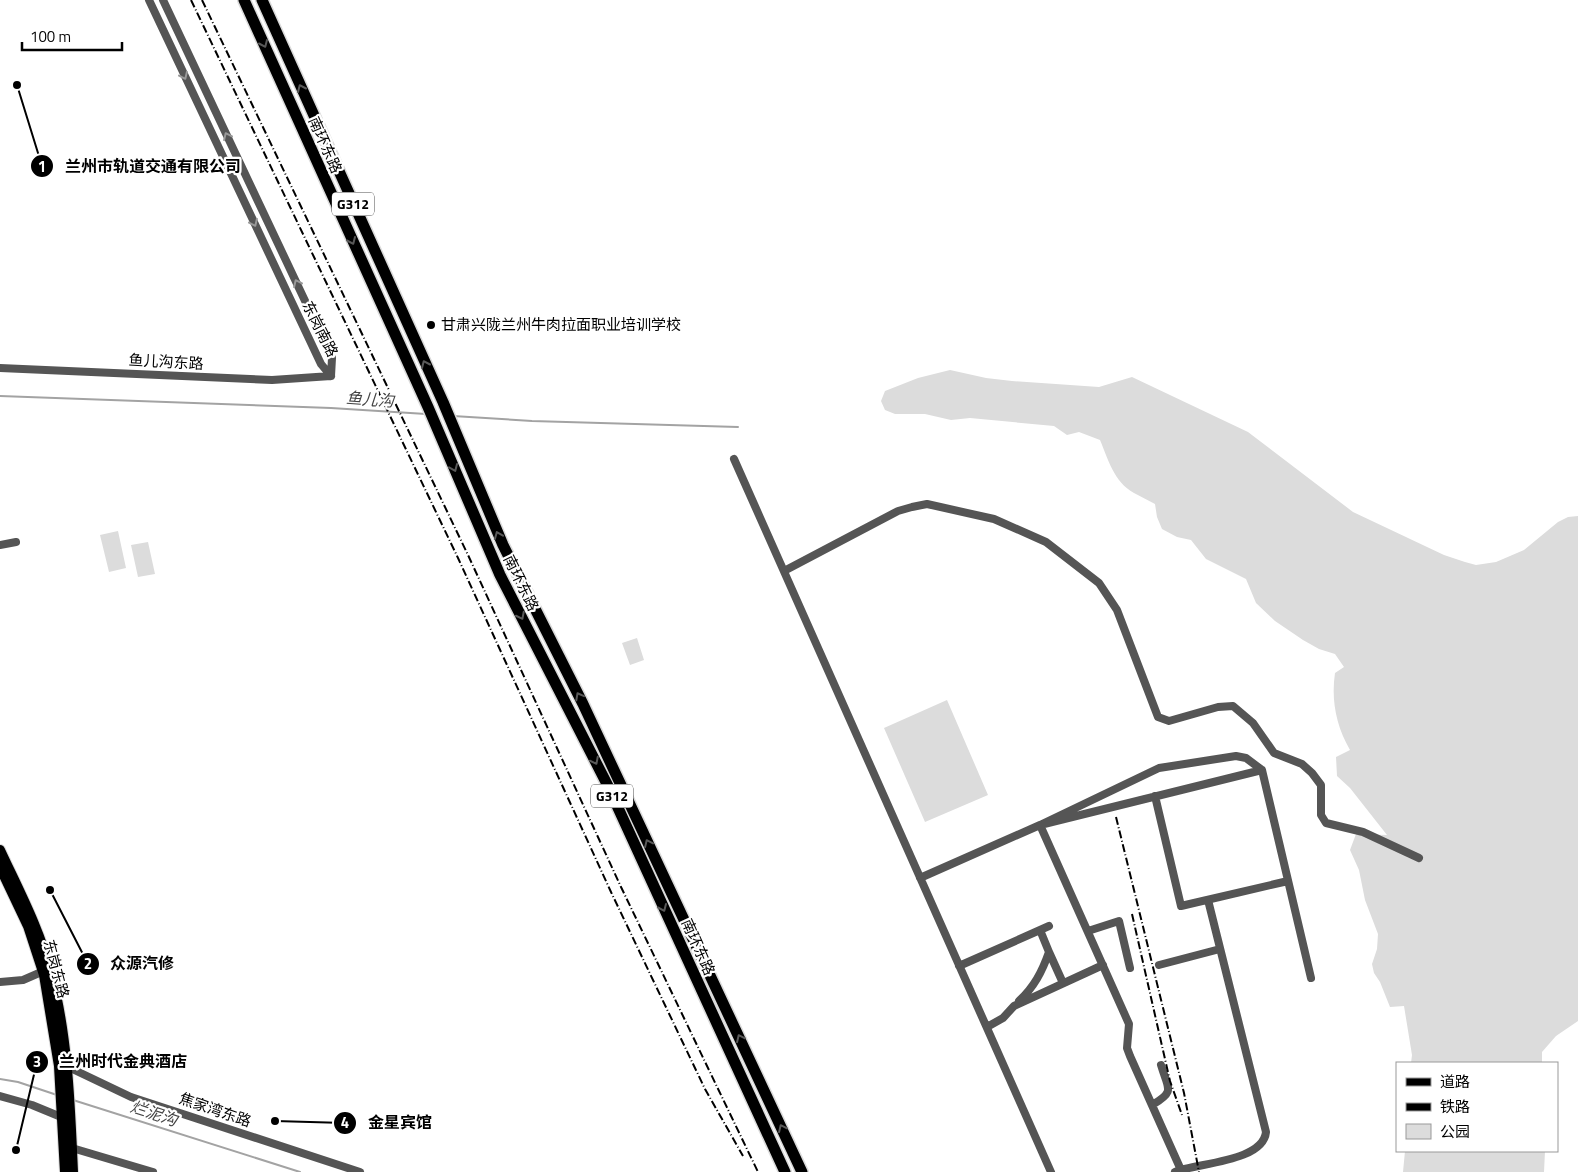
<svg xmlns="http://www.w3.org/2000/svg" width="1578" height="1172" font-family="'Titillium Web','Noto Sans SC',sans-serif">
	<rect width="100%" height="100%" fill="#fff"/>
	<path fill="#dcdcdc" d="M950 370 986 378 1012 381 1099 387 1132 377 1248 432 1353 512 1444 555 1465 562 1476 565 1496 562 1524 550 1558 522 1568 517 1578 516V1021L1556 1036 1542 1052V1063H1411L1412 1055 1404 1006 1390 1007 1380 982 1374 973 1372 964 1377 949 1378 934 1365 900 1359 870 1350 850 1356 834 1387 835 1350 788 1337 776 1336 757 1350 750C1336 726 1331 700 1335 673L1344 667 1335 654 1319 649 1303 640 1275 621 1256 603 1246 579 1206 559 1191 540 1177 537 1162 529 1157 517 1155 504C1148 500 1141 497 1134 493 1114 482 1108 459 1100 440L1079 432 1067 435 1054 426 970 418 951 420 925 414H895L885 410 881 401 885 391 918 378Z
		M118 531 126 568 109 572 100 535Z
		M148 542 155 574 138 577 131 545Z
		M637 638 644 660 630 665 622 643Z
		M947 700 988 795 925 822 884 728Z
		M1405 1151H1545L1544 1172H1403Z"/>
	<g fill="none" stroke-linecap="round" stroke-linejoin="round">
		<path stroke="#a3a3a3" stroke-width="2" d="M0 396 331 408 426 414
			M453 416 532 421 738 427
			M0 1079 18 1082 57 1095
			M73 1100 300 1172"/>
		<g stroke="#dbdbdb" stroke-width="12">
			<path id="major" d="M0 850C19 891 40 930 51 974 68 1037 70 1107 73 1172
				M0 867 28 926 44 975 59 1066 65 1172"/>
		</g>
		<g stroke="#dbdbdb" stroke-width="14">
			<path id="highway" d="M244 0 428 407 500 575 608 786 785 1172
				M262 0 443 402 503 545 583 704 802 1172"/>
		</g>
		<path stroke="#555" stroke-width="8" d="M149 0 321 364 331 376
			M163 0 332 358 331 376
			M0 368 272 380 331 376
			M734 459 1051 1172
			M0 545 16 542
			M784 571 898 511 912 507 927 504 994 519 1046 542 1099 583 1117 610 1158 717 1169 721 1218 707 1233 706 1253 723 1274 753 1302 764 1312 773 1321 785V815L1326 823 1363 832 1419 858
			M1262 770 1311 978
			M1155 796 1181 906 1288 881
			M920 878 1040 825 1262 770 1246 758 1236 756 1159 768 1040 825 1129 1024 1127 1048 1130 1056 1181 1170
			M1088 931 1119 921 1130 968
			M1049 952 1063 983
			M1159 965 1220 949
			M959 966 1049 926
			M0 982 23 980 46 970
			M1019 1001C1034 987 1042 972 1049 952L1040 930
			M987 1027 1003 1018 1014 1006 1103 965
			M66 1066 131 1097 360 1172
			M0 1096 32 1105 66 1119
			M1152 1105C1176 1091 1168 1089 1161 1065
			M72 1148 153 1172
			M1175 1172C1196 1163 1263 1162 1266 1132L1208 900"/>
		<use href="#major" stroke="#000" stroke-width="10"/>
		<use href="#highway" stroke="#000" stroke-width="11"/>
		<path stroke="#000" stroke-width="2" stroke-dasharray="8 2.5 1 2.5" stroke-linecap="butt" d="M191 0 458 558 611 892 705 1089 743 1156
			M202 0 468 555 621 887 758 1172
			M1116 817 1184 1093 1199 1172
			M1132 914 1170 1081 1182 1115"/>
	</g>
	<defs><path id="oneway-chevron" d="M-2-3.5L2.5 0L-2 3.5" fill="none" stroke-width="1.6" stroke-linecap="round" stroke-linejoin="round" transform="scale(1.25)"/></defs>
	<g stroke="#595959">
		<use href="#oneway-chevron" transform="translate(264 44) rotate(66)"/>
		<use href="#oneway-chevron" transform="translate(301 88) rotate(-114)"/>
		<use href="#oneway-chevron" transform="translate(352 241) rotate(66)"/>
		<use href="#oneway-chevron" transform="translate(425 364) rotate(-114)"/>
		<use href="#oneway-chevron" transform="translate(454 468) rotate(67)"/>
		<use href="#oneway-chevron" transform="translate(498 535) rotate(-112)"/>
		<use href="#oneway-chevron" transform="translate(521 616) rotate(63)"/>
		<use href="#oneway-chevron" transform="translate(579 696) rotate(-118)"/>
		<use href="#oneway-chevron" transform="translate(595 761) rotate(63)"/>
		<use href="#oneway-chevron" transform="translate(648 843) rotate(-115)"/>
		<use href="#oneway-chevron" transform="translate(663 908) rotate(66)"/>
		<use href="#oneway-chevron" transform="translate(740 1038) rotate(-115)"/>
		<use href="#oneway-chevron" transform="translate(782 1128) rotate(-115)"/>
	</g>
	<g stroke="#999">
		<use href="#oneway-chevron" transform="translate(184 76) rotate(65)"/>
		<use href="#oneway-chevron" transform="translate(227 136) rotate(-115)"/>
		<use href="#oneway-chevron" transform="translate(254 223) rotate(65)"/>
		<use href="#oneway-chevron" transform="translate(297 283) rotate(-115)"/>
	</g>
	<circle fill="#000" stroke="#fff" stroke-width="2" cx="431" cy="325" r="5"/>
	<g text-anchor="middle" stroke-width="4.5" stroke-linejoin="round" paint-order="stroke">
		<g fill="#fff" stroke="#4c4c4c" stroke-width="1">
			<rect x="332" y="192.5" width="42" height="23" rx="4"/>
			<rect x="591" y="784.5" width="42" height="23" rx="4"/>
		</g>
		<g font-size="14" font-weight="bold" fill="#000">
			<text x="353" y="209">G312</text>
			<text x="612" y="801">G312</text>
		</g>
		<g font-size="15" fill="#000" stroke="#fff">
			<text transform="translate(325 145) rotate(66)" y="5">南环东路</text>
			<text transform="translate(320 329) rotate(63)" y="5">东岗南路</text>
			<text transform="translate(166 362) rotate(3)" y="5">鱼儿沟东路</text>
			<text transform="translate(521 583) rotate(64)" y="5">南环东路</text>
			<text transform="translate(698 947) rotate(66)" y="5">南环东路</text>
			<text transform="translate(56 969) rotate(75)" y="5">东岗东路</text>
			<text transform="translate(215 1110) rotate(19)" y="5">焦家湾东路</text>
		</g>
		<g font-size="15" fill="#000" stroke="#fff" text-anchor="start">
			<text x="441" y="330">甘肃兴陇兰州牛肉拉面职业培训学校</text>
		</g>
		<g font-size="16" font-style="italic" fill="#444" stroke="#fff">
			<text transform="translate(370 399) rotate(4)" y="6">鱼儿沟</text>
			<text transform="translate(154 1113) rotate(18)" y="6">烂泥沟</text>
		</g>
	</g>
	<path fill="none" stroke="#000" stroke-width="2" d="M17 85L42 166M50 890L88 964M16 1150L37 1062M275 1121L345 1123"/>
	<g fill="#000" stroke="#fff" stroke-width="2">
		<circle cx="17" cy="85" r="5"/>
		<circle cx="50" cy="890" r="5"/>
		<circle cx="16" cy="1150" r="5"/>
		<circle cx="275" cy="1121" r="5"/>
		<circle cx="42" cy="166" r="12"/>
		<circle cx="88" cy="964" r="12"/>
		<circle cx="37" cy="1062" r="12"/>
		<circle cx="345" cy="1123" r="12"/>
	</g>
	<g font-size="15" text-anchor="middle" font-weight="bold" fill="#fff">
		<text x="42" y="172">1</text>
		<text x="88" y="969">2</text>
		<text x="37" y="1067">3</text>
		<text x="345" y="1128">4</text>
	</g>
	<g font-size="16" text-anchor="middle" font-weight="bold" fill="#000" stroke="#fff" stroke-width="4.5" stroke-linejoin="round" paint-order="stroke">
		<text x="153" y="172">兰州市轨道交通有限公司</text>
		<text x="142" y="969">众源汽修</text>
		<text x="123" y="1067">兰州时代金典酒店</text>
		<text x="400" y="1128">金星宾馆</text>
	</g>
	<rect x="1396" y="1062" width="162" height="90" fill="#ffffff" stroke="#999999"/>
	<rect x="1406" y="1078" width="25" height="8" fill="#000000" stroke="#999999"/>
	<text x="1440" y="1087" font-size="15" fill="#000000">道路</text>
	<rect x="1406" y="1103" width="25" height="8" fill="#000000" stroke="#999999"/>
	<text x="1440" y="1112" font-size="15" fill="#000000">铁路</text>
	<rect x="1406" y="1124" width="25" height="15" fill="#dcdcdc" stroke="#999999"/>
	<text x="1440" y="1137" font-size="15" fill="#000000">公园</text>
	<path d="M22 42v8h100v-8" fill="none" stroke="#000000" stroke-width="2.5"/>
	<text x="30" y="42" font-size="15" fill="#000000" stroke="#ffffff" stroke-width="4" paint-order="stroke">100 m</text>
</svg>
